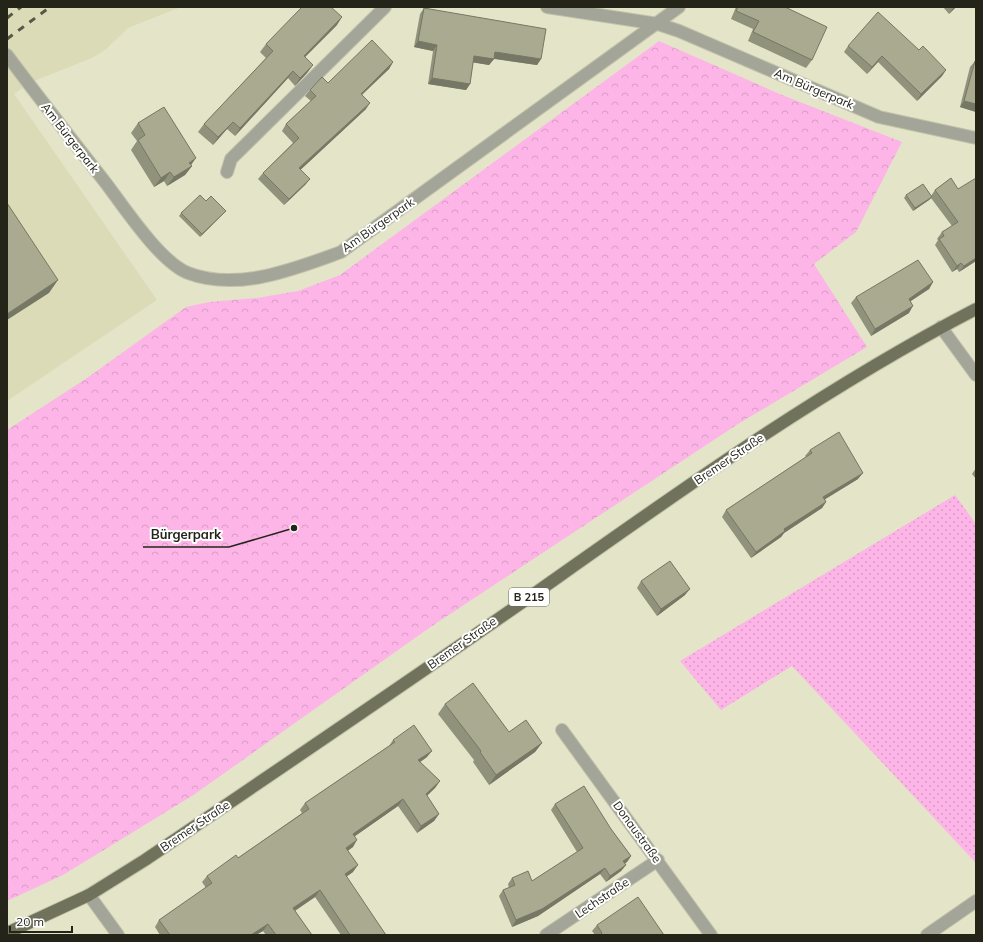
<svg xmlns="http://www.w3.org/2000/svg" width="983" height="942" font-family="Mulish,sans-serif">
	<defs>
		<pattern id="grass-dots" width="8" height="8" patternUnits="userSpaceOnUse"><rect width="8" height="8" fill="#fcb5e6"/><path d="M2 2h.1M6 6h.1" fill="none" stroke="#d89cc5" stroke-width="1.8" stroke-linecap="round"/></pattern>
		<pattern id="park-crowns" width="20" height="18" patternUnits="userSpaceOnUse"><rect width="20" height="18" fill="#fcb5e6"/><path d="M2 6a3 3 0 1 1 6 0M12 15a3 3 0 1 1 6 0" fill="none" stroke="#d89cc5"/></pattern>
	</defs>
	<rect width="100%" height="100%" fill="#e4e5c8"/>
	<path fill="#dbdcb7" d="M7 7H181L128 28 105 50 92 58 29 83 14 94 157 300 7 401Z"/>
	<path fill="url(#grass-dots)" d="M955 495 976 524V863L792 666 721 710 680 661Z"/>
	<path fill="url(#park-crowns)" d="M659 41 782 95 902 142 856 232 814 264 867 347 738 424 432 626 192 796 63 875 7 901V430L87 378 186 307 209 302 257 298 298 291 340 275Z"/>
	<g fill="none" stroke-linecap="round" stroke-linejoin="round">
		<g stroke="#c1c2a8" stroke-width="14">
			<path id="minor" d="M547 7 658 24 679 31 879 117 976 138
				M7 55C39 98 72 140 105 182 124 207 160 262 188 273 238 292 294 269 341 252L679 7
				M227 172 231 159 385 7
				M941 327 976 375
				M562 730 711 935
				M89 895 118 935
				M546 935 658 860
				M927 935 976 901"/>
		</g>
		<g stroke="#c1c2a8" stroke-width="14">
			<path id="major" d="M7 933 89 895 145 860C275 772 405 684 534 594 677 493 820 390 976 309"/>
		</g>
		<use href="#minor" stroke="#a4a599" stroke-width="12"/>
		<use href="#major" stroke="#71725c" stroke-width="12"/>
		<path stroke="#585848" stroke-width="3" stroke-dasharray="7 7" stroke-linecap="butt" d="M7 18 21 7
			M7 39 50 7"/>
	</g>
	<path fill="#91927b" d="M736 7H785L812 60 806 68 748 41 753 29 731 19Z
		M943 7H956L949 14Z
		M424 8 541 59 537 65 494 59 489 65 473 62 470 84 466 90 428 84 433 51 414 47 420 14Z
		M337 25 305 57 313 65 307 73 295 86 288 78 235 136 227 129 213 145 198 132 204 124 266 58 260 52 266 44Z
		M848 46 919 50 946 70 942 76 917 101 878 62 867 74 844 52Z
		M975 61H976V112L960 107 970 67Z
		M393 62 389 69 362 95 366 109 300 170 310 179 305 185 284 205 258 179 263 173 293 143 282 131 286 124 311 101 305 96 310 90 328 83Z
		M138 123 192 166 185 175 167 186 164 181 154 187 131 150 137 141 131 133Z
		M951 178 976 261 959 272 957 269 952 272 935 245 938 240 937 239 942 232 952 226 931 198 929 200 913 211 904 198 906 195 931 196 935 190Z
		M206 201 226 211 200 237 179 216 181 213Z
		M933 282 929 289 910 301 909 313 871 336 851 303 856 297Z
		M810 450 858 479 825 499 826 502 822 508 784 533 781 537 751 558 722 517 726 510 806 457 805 456Z
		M976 468V479L972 474Z
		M641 581 685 595 657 616 637 588Z
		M445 704 509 732 542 743 535 752 489 785 473 762 474 760 438 714Z
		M393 740 427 757 420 762 440 781 435 788 427 796 439 814 434 821 417 833 398 806 355 836 353 847 348 850 353 872 346 877 386 935H341L315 897 295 911 312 935H266L263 931 256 935H160L155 927 159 920 206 888 202 882 207 876 238 858 302 813 300 810 305 803 389 746Z
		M555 804 611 829 631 856 627 862 625 863 626 865 621 871 606 882 600 874 538 916 512 927 499 896 503 890 509 888 508 884 512 878 532 881 577 852 551 810Z
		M597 925 664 935H595L592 931Z"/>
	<path fill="#767764" d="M954 7H956L949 14Z
		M342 17 337 25 298 64 304 56Z
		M418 41 437 45 433 51 414 47Z
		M495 52 541 59 537 65 490 58Z
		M474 56 494 59 489 65 470 62Z
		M882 56 878 62 867 74 872 67Z
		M393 62 389 69 356 100 361 94Z
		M313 65 307 73 295 86 300 78Z
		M946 70 942 76 917 101 921 94Z
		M293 71 288 78 235 136 240 128Z
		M432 78 470 84 466 90 428 84Z
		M964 101 976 104V112L960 107Z
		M370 103 366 109 295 175 299 168Z
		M233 122 227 129 213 145 218 137Z
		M196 158 189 168 192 166 185 175 167 186 174 177 189 163Z
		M170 172 164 181 154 187 161 178Z
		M310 179 305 185 284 205 289 199Z
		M932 197 929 200 913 211 915 208Z
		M226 211 200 237 202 234Z
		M976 258V261L959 272 964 266Z
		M961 263 957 269 952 272 957 266Z
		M58 280 49 293 7 320V314Z
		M933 282 929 289 905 305 909 299Z
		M913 306 909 313 871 336 875 329Z
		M863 473 858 479 819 503 823 497Z
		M826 502 822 508 784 533 781 537 751 558 756 552 784 529Z
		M690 589 685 595 657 616 661 609Z
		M542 743 535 752 489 785 496 775Z
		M432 751 427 757 413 767 418 760Z
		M440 781 435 788 421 801 426 794Z
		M403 799 398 806 348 841 353 834Z
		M439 814 434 821 417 833 421 826Z
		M357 840 353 847 342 855 346 848Z
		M631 856 627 862 619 867 623 861Z
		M358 865 353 872 340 881 345 874Z
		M626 865 621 871 606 882 610 876Z
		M605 868 600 874 538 916 512 927 516 920Z
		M320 890 315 897 288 915 293 908Z
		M268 924 263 931 256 935H251Z"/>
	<path fill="#a9aa8f" stroke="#767764" d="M302 7H331L342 17 304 56 313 65 300 78 293 71 240 128 233 122 218 137 204 124 273 51 266 44Z
		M738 7H785L827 27 812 60 753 32 759 21 736 11Z
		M424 8 546 29 541 59 495 52 494 59 474 56 470 84 432 78 437 45 418 41Z
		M878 12 919 50 923 46 946 70 921 94 882 56 872 67 848 46Z
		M372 40 393 62 361 94 370 103 299 168 310 179 289 199 263 173 299 138 286 124 316 96 310 90 322 77 328 83Z
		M975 61H976V104L964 101Z
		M164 107 196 158 189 163 192 166 174 177 170 172 161 178 138 140 145 135 138 123Z
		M951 178 958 189 976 178V258L964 266 961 263 957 266 939 239 944 236 942 232 958 222 935 190Z
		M923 184 932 197 915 208 906 195Z
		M200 195 206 201 211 196 226 211 202 234 181 213Z
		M7 203 58 280 7 314Z
		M918 260 933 282 909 299 913 306 875 329 856 297Z
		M839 432 863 473 823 497 826 502 784 529 785 531 756 552 726 510 812 453 810 450Z
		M670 561 690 589 661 609 641 581Z
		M473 683 509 732 526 720 542 743 496 775 480 752 481 751 445 704Z
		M414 725 432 751 418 760 440 781 426 794 439 814 421 826 403 799 353 834 357 840 346 848 358 865 345 874 386 935H350L320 890 293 908 312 935H276L268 924 251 935H170L159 920 212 883 207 876 236 855 238 858 309 809 305 803 395 742 393 740Z
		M584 786 611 829 631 856 623 861 626 865 610 876 605 868 542 909 516 920 503 890 515 885 512 878 528 871 532 881 583 848 555 804Z
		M638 897 664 935H600L602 933 597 925Z"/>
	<g text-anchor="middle" stroke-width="4" stroke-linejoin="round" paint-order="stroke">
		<rect fill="#fff" stroke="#66665e" stroke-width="1" x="509" y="588" width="40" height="18" rx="3"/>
		<g font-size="11" font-weight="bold" fill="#242419">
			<text x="529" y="601">B 215</text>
		</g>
		<g font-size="12" fill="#242419" stroke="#fff">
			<text transform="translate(814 89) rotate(23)" y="4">Am Bürgerpark</text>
			<text transform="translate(70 138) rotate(52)" y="4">Am Bürgerpark</text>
			<text transform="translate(378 225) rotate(-35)" y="4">Am Bürgerpark</text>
			<text transform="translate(729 459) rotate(-34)" y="4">Bremer Straße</text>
			<text transform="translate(462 643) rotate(-35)" y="4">Bremer Straße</text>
			<text transform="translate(195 826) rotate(-34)" y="4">Bremer Straße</text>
			<text transform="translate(637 832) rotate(54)" y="4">Donaustraße</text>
			<text transform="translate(602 898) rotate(-34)" y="4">Lechstraße</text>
		</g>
	</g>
	<path fill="none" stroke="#242419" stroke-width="1.5" d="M294 528L229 547H143"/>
	<circle fill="#242419" stroke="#fff" stroke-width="1.5" cx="294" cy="528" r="4"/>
	<g font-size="13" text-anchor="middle" font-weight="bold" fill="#242419" stroke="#fff" stroke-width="4" stroke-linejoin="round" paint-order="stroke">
		<text x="186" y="539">Bürgerpark</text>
	</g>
	<rect width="983" height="942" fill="none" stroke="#242419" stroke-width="16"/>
	<path d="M10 926v6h62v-6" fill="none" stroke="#242419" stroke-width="2"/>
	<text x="16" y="926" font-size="12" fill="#242419" stroke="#ffffff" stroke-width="3" paint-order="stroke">20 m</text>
</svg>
